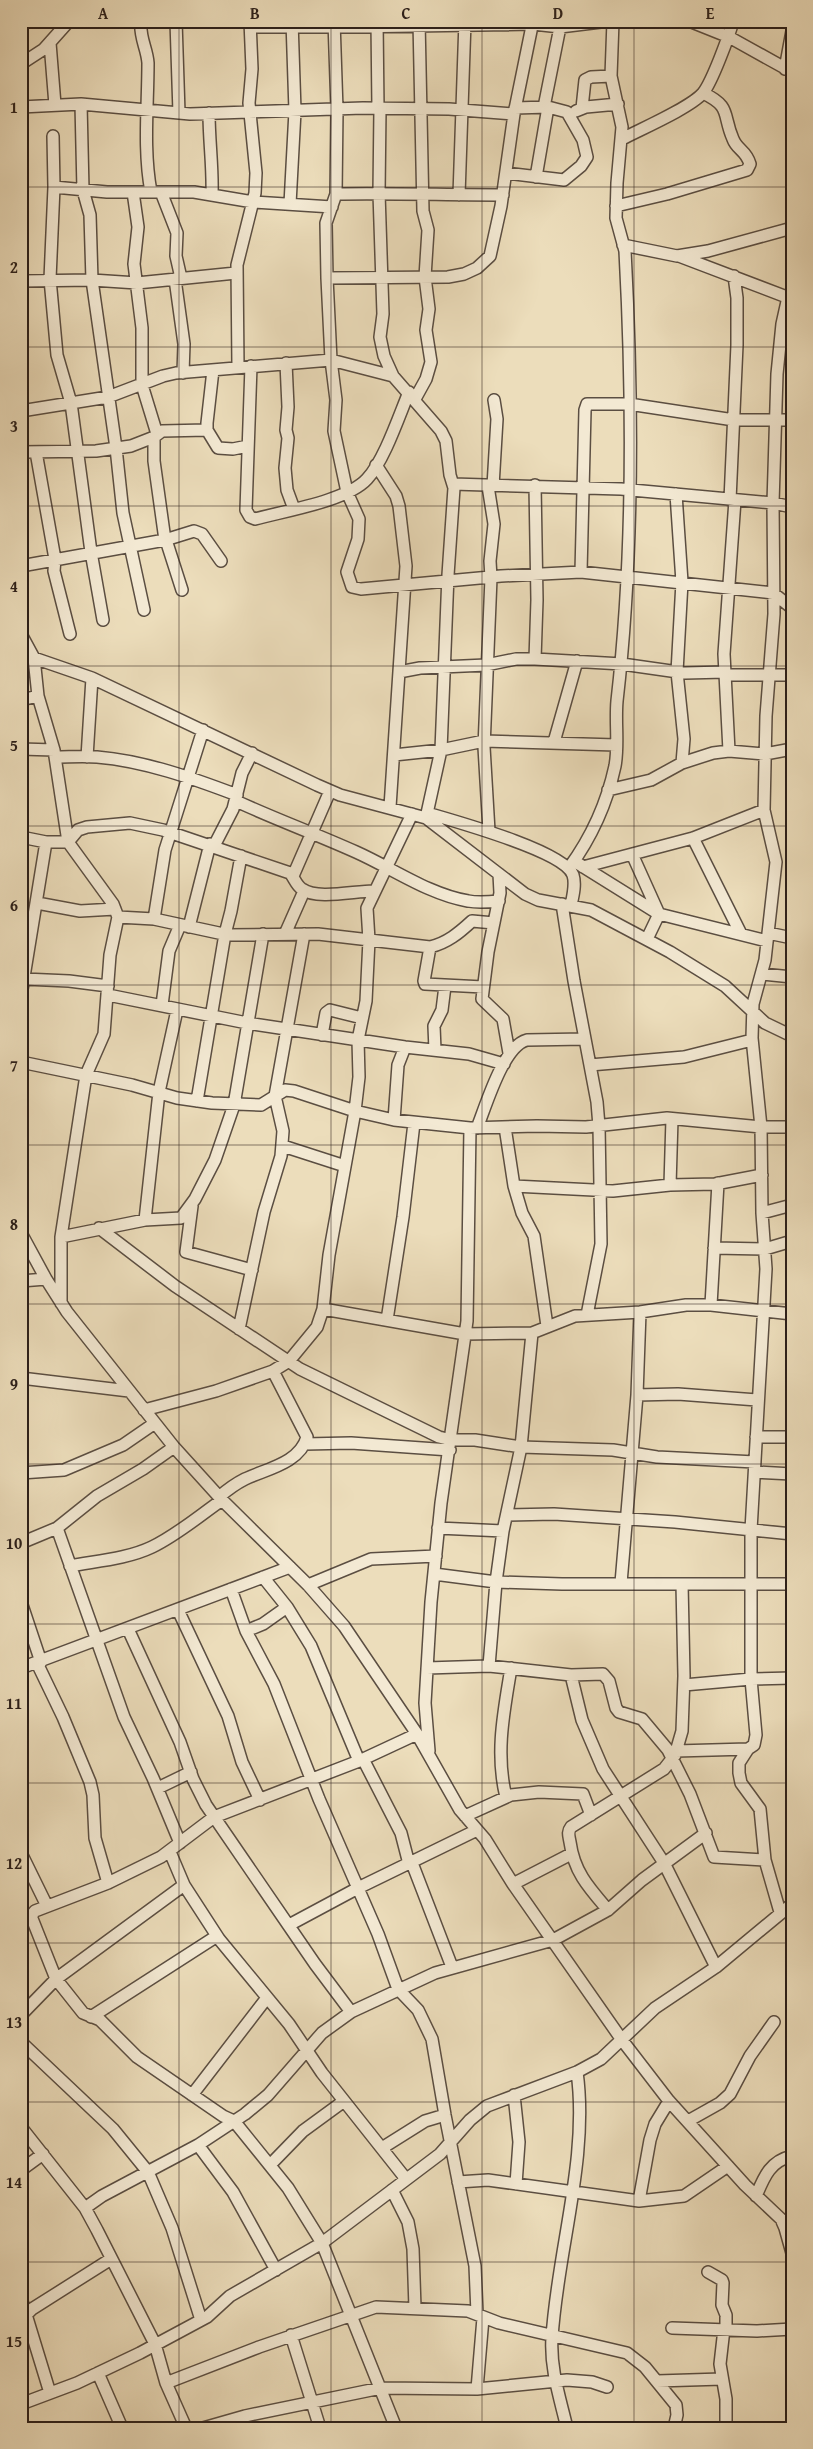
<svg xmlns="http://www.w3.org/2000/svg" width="813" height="2449" font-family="'Gentium Book Plus',serif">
	<rect width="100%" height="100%" fill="#ecddbb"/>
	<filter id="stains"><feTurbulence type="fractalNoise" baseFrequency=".004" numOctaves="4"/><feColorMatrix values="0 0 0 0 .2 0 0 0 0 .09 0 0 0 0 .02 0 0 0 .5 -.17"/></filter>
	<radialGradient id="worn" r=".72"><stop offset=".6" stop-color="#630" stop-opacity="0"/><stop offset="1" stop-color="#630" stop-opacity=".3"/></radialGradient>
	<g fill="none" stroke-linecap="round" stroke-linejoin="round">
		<g stroke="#5b4e42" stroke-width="14">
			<path id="minor" d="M141 21C139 37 147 48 148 63 148 106 143 149 151 192
				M176 21 179 113
				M334 21 337 110 336 194 326 223 327 278 331 360 336 400 334 431 347 492 359 519 358 539 347 572 352 587 361 589 501 576 581 572 773 593 792 608
				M377 21 378 109
				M689 21 729 37 792 72
				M251 27C345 27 439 26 533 24L560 27 609 21
				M50 43 55 105
				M21 64 44 49 69 21
				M785 69 792 31
				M81 104 83 190 90 215 92 280 116 448 123 513 144 610
				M21 107 81 104 190 114 363 108 449 109 514 114
				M544 107 560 27
				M582 108 585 80 591 77 611 76
				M380 109 379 193 383 314 380 337 384 356 393 376
				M576 111 586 107 618 104
				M209 113C209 141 213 168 212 195
				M53 136 54 187 50 279 57 355 71 403 91 552 103 620
				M622 139C641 129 690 108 703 93 712 82 729 36 733 21
				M506 173 564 180 581 166 587 157 583 140 567 112 548 107 515 108
				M536 177 548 107
				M54 187 107 192H194L253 202 332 207
				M133 192 138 227 134 264 142 328V385L157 434
				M161 192 177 233 176 256 181 278
				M336 194C392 193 447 195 503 195
				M459 195 465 21
				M290 204 295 111 292 21
				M616 206 667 194 747 170 750 164C746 150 737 150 733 139 722 114 732 107 703 93
				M623 245 677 256 708 251 792 228
				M679 256 792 299
				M327 278 448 277 464 274 477 268 490 256 501 206 514 114 533 21
				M175 279 184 344 183 373
				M21 281 92 280 137 283 236 273
				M286 363 288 407 286 430 288 438 285 468 287 490 294 509
				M251 366 246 510 250 517 255 519C284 511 347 501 367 479 384 461 399 416 409 392
				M238 367 237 265 255 193 256 173 249 103 252 69 250 21
				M213 370 207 423V430L218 448 233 449 248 446
				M415 399 426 379 431 362 426 330 429 309 425 277 428 230 423 211 419 21
				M21 411 108 397 163 376 176 373 331 360 393 376 441 431 446 441 450 475 454 488 448 575 441 750 426 818
				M154 437V461L165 540
				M21 452 96 451 131 446 154 437 162 431 207 430
				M36 452 55 559 54 571 70 634
				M376 465 396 496 399 506 406 566 390 807
				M453 484 621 489 773 503 792 507
				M488 486 494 524 490 561 491 578 484 747 489 831
				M493 486 497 419 494 400
				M676 494 682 582 677 672 684 739 682 763
				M730 500 737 345V298L734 276
				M166 540 182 590
				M21 566 165 540 194 531 202 534 221 561
				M581 572 585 410 587 404H629L734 420H792
				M21 634 34 658 38 696 54 750 68 842 113 904 118 917 110 955 104 1034 86 1075 61 1237V1303
				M34 658 92 678 317 785 340 795 426 818 525 894 538 900 591 910 670 952 725 986 765 1023 792 1036
				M535 659 537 600 535 485
				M399 672 420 668 486 665 516 659H535L622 664 685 673 725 672
				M725 675H792
				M21 700 38 696
				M554 742 577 661
				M21 749 54 750
				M729 751 724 654 735 500
				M394 755 441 750 484 741 616 745
				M55 757C69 757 83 756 97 757 145 761 192 778 237 795
				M87 757 92 678
				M608 790 651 780 682 763 713 753 729 751 765 754 792 749
				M236 801C275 819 316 834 356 852 392 868 428 894 468 901 478 903 489 902 499 901
				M427 813C454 821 564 851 573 875 576 884 573 896 571 905
				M21 837 46 842H68L78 830 87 827 130 823 163 830 290 873C295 879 296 885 302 889 317 900 354 891 373 891
				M693 838 741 934
				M214 846 233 809 242 773 252 753
				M632 854 659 914 647 939
				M574 861 659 914 767 941
				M583 867 693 838 764 810
				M569 868C591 838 607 803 615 766 619 745 615 723 617 701 634 553 633 400 625 251L616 218 617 183 622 127 611 76 613 21
				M499 874 500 893 488 952 482 999 503 1019 509 1053
				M293 876 330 791
				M37 903 80 911 115 909
				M562 904 574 981 597 1102 599 1126 601 1244 587 1315
				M118 917 154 919 228 935 318 934 430 947C447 943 459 933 472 921L494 923
				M154 919 165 850 203 730
				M189 927 210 844
				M768 933 792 938
				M285 934 304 891
				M430 947 424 981 425 984 483 987
				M762 974 792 977
				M24 979 69 981 108 986
				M21 995 46 842
				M108 995 247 1023 405 1047 469 1054 504 1064
				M162 1005 169 951 180 925
				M322 1035 326 1013 330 1010 362 1018
				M435 1050 434 1026 442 1010 445 986
				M21 1062 132 1085 177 1098 212 1103 261 1105 285 1090 294 1091 355 1111 394 1120 470 1128 537 1126 586 1127 667 1118 761 1127H792
				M590 1065 684 1057 752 1040
				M197 1101 225 934 231 911 241 856
				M394 1120 398 1065 405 1047
				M505 1127 514 1186 522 1213 534 1236 547 1326
				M477 1128C486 1106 503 1046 527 1040L585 1039
				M283 1146 345 1166
				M670 1185 672 1119
				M514 1186 613 1191 670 1185 715 1184 762 1175
				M192 1206 186 1252 252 1270
				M762 1213 792 1205
				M145 1220 159 1092 177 1010
				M99 1228 175 1286 300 1369 439 1437 451 1440H475L521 1447 613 1450 657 1457 755 1462
				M21 1233 46 1279 67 1312 174 1447 222 1500 308 1585 344 1626 417 1734 460 1810 485 1839 513 1884 622 2040 669 2101 745 2185 781 2219 785 2228 792 2253
				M61 1237 145 1220 181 1218 195 1199 215 1160 234 1105 263 934
				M714 1248 765 1249 792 1241
				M21 1281 46 1279
				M711 1305 718 1183
				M323 1309 465 1334 532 1333 575 1316 640 1312 686 1305H711L792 1314
				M387 1320 403 1217 414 1123
				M239 1329 264 1212 281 1156 283 1131 275 1096 304 934
				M21 1378 129 1391
				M637 1395 678 1394 757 1400
				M144 1410 216 1391 273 1371 289 1361 317 1327 323 1309 329 1255 355 1111 359 1077 358 1040 366 1001 369 940 367 908 412 814
				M756 1437H792
				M305 1444 351 1443 450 1450
				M755 1472 792 1474
				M21 1473 64 1470 123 1445 155 1423
				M219 1497C227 1490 235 1484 245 1479 266 1469 300 1463 307 1437L273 1371
				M507 1515 554 1514 675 1522 792 1534
				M57 1528 124 1717 153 1778 180 1843
				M438 1528 503 1531
				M21 1543 57 1528 97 1496 143 1469 174 1447
				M70 1566C96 1561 127 1559 152 1547 177 1535 199 1516 222 1500
				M434 1574 496 1582 562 1584H792
				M263 1577 287 1607 311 1646 359 1761
				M621 1583 637 1395 640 1312
				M308 1585 371 1559 436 1556
				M231 1589 246 1631 274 1684 319 1799 378 1934 398 1989 418 2010 432 2039 445 2115 475 2266 477 2313
				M21 1602 41 1662
				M178 1610 228 1716 242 1762 260 1800
				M128 1629 180 1742 193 1779 206 1805 315 1964 351 2012
				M246 1631 263 1624 287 1607
				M37 1663 63 1717 90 1782 93 1795 95 1838 108 1883
				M489 1666 496 1582 503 1531 521 1447 532 1333
				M21 1668 290 1567
				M427 1668 489 1666 571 1675 603 1674 609 1681 616 1708 619 1712 642 1719 668 1750 690 1794 714 1857 765 1860
				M571 1675 582 1720 603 1769 664 1863 716 1967
				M684 1685 751 1679 792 1678
				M429 1751 425 1703 431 1602 441 1503 467 1321 470 1128
				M676 1751 748 1749
				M363 1759 401 1833 409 1864
				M158 1788 191 1772
				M506 1797C495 1753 504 1711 511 1668
				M465 1816 511 1795 539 1792 583 1794 591 1815
				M170 1852 184 1885 219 1939 289 2024 322 2073 406 2179
				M21 1853 47 1906
				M412 1863 452 1967
				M513 1884 571 1854
				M608 1910C589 1888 574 1872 570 1842 569 1836 567 1832 571 1827L664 1769 675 1755 682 1731 684 1676 682 1584
				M780 1912 765 1860 760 1809 741 1783 739 1773V1763L748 1749 754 1745 756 1735 751 1679V1530L766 1269 762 1213 761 1127 752 1038 753 1004 765 960 776 862 764 810 766 716 774 614 773 503 777 374 782 324 788 297
				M289 1925 358 1888 477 1830
				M21 2015 56 1979 184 1885
				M91 2017 217 1936
				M21 2042 113 2129 148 2172 172 2228 201 2320
				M192 2095 266 1999
				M514 2095 519 2142 516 2184
				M688 2121 720 2103 730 2094 750 2056 774 2022
				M21 2127 85 2208 97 2230 155 2344 166 2383 186 2428
				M198 2145 233 2192 276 2270
				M382 2148 425 2121 445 2115
				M270 2165 303 2131 344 2101
				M21 2170 43 2154
				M458 2182 488 2180 639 2201 684 2196 728 2166
				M392 2190 408 2222 413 2249 415 2308
				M756 2196C764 2177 770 2161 792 2156
				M639 2201 650 2140 655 2124 669 2101
				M85 2208 102 2196 198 2145 245 2114 268 2095 322 2033 351 2012 435 1973 553 1940 608 1910 642 1880 706 1833
				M708 2272 722 2280 723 2283 722 2305 726 2315V2329
				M21 2298 50 2393
				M21 2320 32 2309 111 2259
				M672 2328 757 2331 792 2329
				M724 2329 720 2364 726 2399V2428
				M291 2335 320 2428
				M98 2373 122 2428
				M657 2381 722 2379
				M166 2383 259 2347 376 2307 468 2311 499 2323 627 2353 645 2367 676 2405 677 2415 674 2428
				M477 2389 483 2318
				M21 2404 77 2383 140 2353 207 2317 230 2296 322 2243 440 2154 470 2120 487 2106 577 2072 601 2059 655 2008 716 1967 792 1904
				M203 2428 245 2416 381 2388 477 2389 567 2380 592 2382 607 2387
				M396 2428 322 2243 288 2188 234 2121 223 2116 137 2057 100 2020 83 2013 56 1979 31 1916 35 1911 108 1883 161 1857 214 1817 359 1761 417 1734
				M567 2428C560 2398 550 2369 552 2338 557 2252 589 2158 577 2072"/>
		</g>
		<use href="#minor" stroke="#f3e9d3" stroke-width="11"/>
	</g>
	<path fill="none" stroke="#2b1f1a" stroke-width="1" stroke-opacity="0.55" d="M179 21V2428M331 21V2428M482 21V2428M634 21V2428M21 187H792M21 347H792M21 506H792M21 666H792M21 826H792M21 985H792M21 1145H792M21 1304H792M21 1464H792M21 1624H792M21 1783H792M21 1943H792M21 2102H792M21 2262H792"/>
	<rect width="813" height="2449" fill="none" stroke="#ecddbb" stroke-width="55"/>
	<rect x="28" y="28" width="758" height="2394" fill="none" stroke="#2b1f1a" stroke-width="2"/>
	<g font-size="16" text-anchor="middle" font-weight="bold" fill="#2b1f1a">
		<text x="103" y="19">A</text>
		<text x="255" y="19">B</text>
		<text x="406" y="19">C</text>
		<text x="558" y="19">D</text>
		<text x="710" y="19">E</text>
		<text x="14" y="113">1</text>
		<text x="14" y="273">2</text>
		<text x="14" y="432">3</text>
		<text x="14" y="592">4</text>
		<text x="14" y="751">5</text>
		<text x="14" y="911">6</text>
		<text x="14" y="1071">7</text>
		<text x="14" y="1230">8</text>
		<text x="14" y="1390">9</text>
		<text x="14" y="1549">10</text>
		<text x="14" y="1709">11</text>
		<text x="14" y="1869">12</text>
		<text x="14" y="2028">13</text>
		<text x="14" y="2188">14</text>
		<text x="14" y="2347">15</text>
	</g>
	<rect width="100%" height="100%" filter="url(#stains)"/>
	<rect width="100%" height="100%" fill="url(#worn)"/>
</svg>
